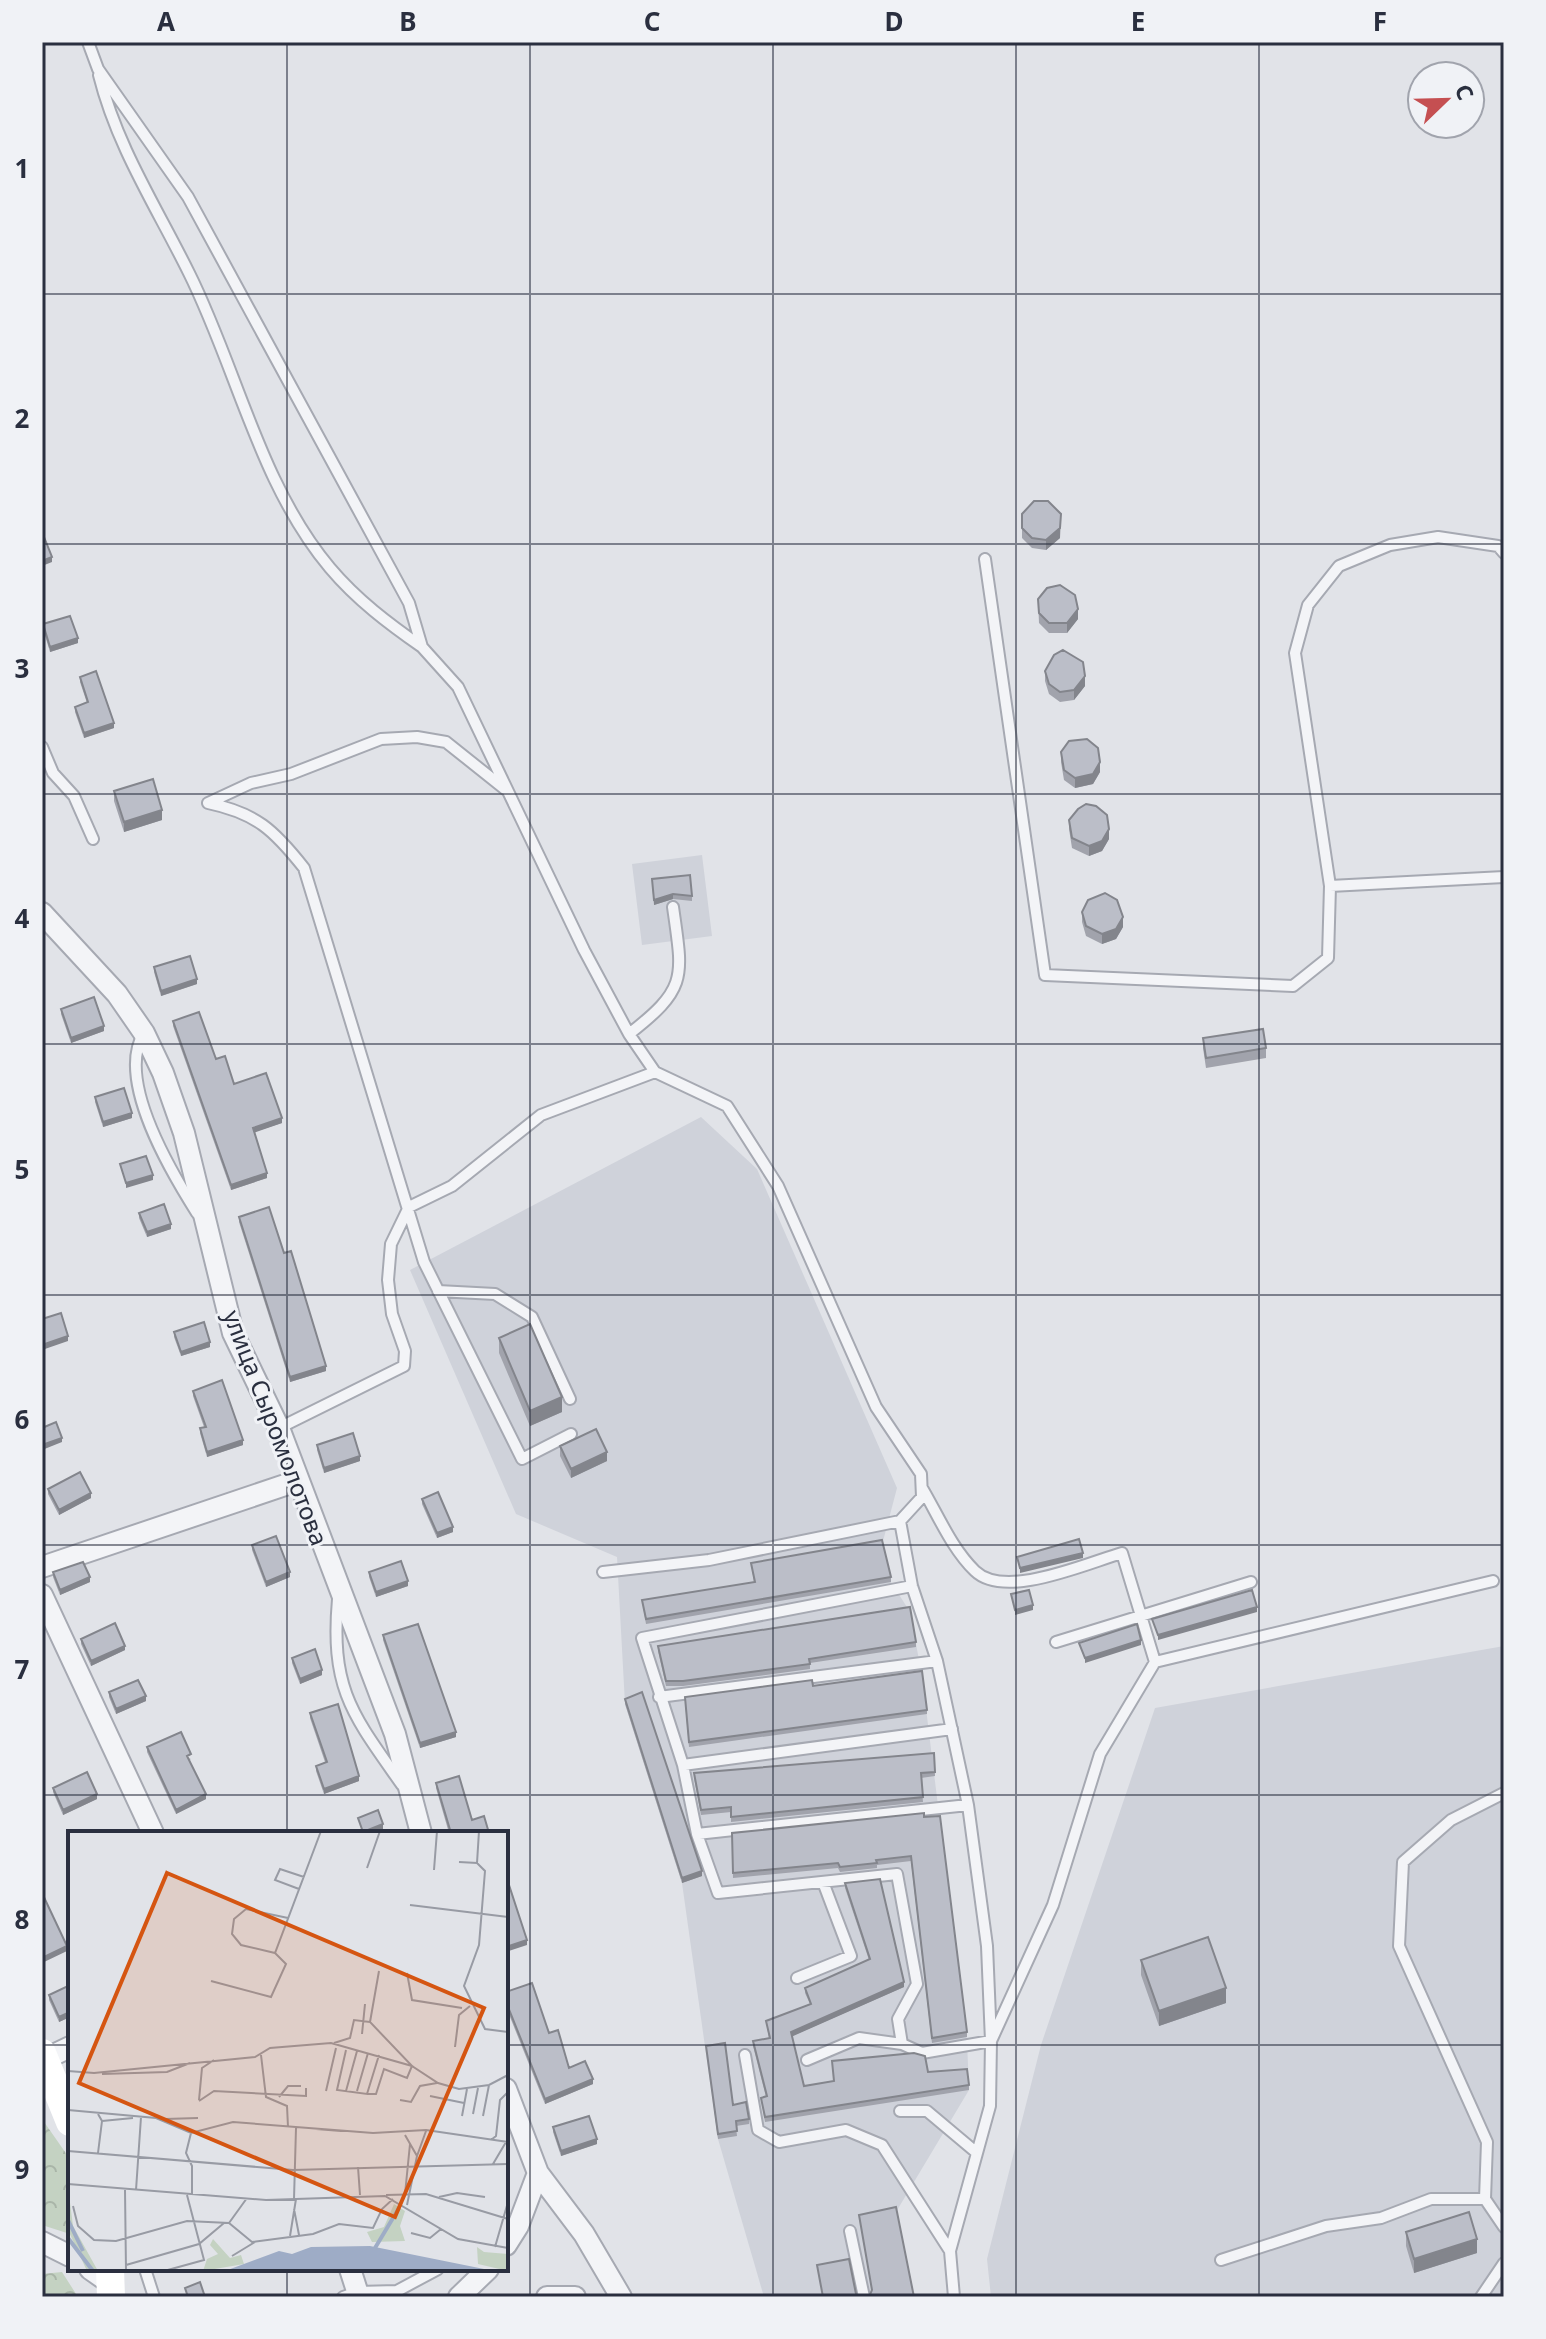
<svg xmlns="http://www.w3.org/2000/svg" width="1546" height="2339" font-family="'Noto Sans',sans-serif">
	<defs>
		<pattern id="forest-crowns" width="20" height="18" patternUnits="userSpaceOnUse" patternTransform="scale(2)"><rect width="20" height="18" fill="#c4d2c2"/><path d="M2 6a3 3 0 1 1 6 0M12 15a3 3 0 1 1 6 0" fill="none" stroke="#a9b5a8"/></pattern>
	</defs>
	<rect width="100%" height="100%" fill="#e1e3e8"/>
	<path fill="#cfd2da" d="M702 855 712 936 642 945 632 864Z
		M701 1117 757 1169 897 1488 882 1545 891 1582 910 1612 922 1676 967 2041 969 2090 896 2212 913 2297H764L718 2139 682 1883 625 1704 617 1557 516 1514 410 1270Z
		M1504 1646V2297H991L987 2259 1041 2045 1155 1708Z"/>
	<path fill="url(#forest-crowns)" d="M42 2119 70 2159V2234L42 2225Z
		M62 2272 78 2297H42V2274Z"/>
	<g fill="none" stroke-linecap="round" stroke-linejoin="round">
		<g stroke="#a6a9b2" stroke-width="14">
			<path id="service" d="M88 42 98 69 188 197 409 603 422 647 458 687 584 950 629 1034 655 1072 727 1106 778 1186 876 1407 921 1474 922 1497 900 1521 912 1586 937 1661 968 1805 987 1946 991 2041 922 2053 902 2044 898 2019 917 1984 897 1874 718 1893 697 1834
				M99 75C117 147 157 208 189 273 237 369 260 485 330 568 357 600 389 624 422 647
				M1504 553 1498 546 1438 537 1390 545 1339 566 1308 605 1295 653 1330 886 1504 877
				M985 559 1045 975 1293 986 1328 958 1330 886
				M42 747 53 773 74 796 93 839
				M208 803C256 813 274 830 304 868L424 1262 522 1459 571 1434
				M208 803 251 783 291 774 381 739 417 737 446 742 505 789
				M144 1033C115 1079 171 1172 197 1213
				M629 1034C688 988 683 978 673 907
				M438 1291 495 1294 532 1317 570 1399
				M279 1428 404 1366 405 1351 392 1314 388 1280 391 1244 409 1207 452 1186 541 1115 655 1072
				M922 1488C938 1515 952 1549 975 1571 1005 1600 1087 1563 1122 1553L1155 1662
				M603 1572 709 1560 900 1521
				M912 1586 642 1638 683 1765 697 1834 968 1805
				M338 1599C330 1690 353 1715 402 1785
				M1056 1642 1251 1582
				M659 1697 937 1661
				M683 1765 952 1729
				M797 1978 851 1956 823 1882
				M745 2055 758 2130 779 2142 846 2130 882 2145 950 2251
				M807 2060 859 2038 902 2044
				M900 2111H927L977 2153
				M1485 2199 1487 2142 1399 1946 1403 1862 1451 1820 1504 1793
				M850 2231 864 2297
				M1221 2260 1326 2226 1381 2218 1431 2199H1485L1504 2227
				M145 2269 154 2297
				M343 2297 357 2292 397 2291 438 2269
				M954 2297 950 2251 990 2106 991 2041 1053 1905 1100 1754 1155 1662 1493 1581
				M1481 2297 1504 2263"/>
		</g>
		<g stroke="#a6a9b2" stroke-width="24">
			<path id="minor" d="M42 913 117 994 144 1033 163 1073 184 1133 233 1333 279 1428 395 1734 421 1833
				M42 1567 297 1481
				M42 1595 153 1833
				M45 2059 70 2047
				M506 2089 538 2173 584 2234 621 2297
				M42 2242 70 2256
				M506 2245 518 2226 538 2173
				M90 2269 110 2283
				M350 2269 359 2297
				M459 2297 488 2269
				M547 2297H575"/>
		</g>
		<use href="#service" stroke="#f3f4f7" stroke-width="10"/>
		<use href="#minor" stroke="#f3f4f7" stroke-width="20"/>
		<path stroke="#fff" stroke-width="28" d="M42 2053 70 2122
			M110 2269 111 2297"/>
	</g>
	<path fill="#a1a3ac" d="M1022 514 1060 538 1046 550 1032 548 1022 538Z
		M1038 599 1078 619 1067 633H1049L1039 623Z
		M43 624 78 643 50 652 43 629Z
		M1045 671 1085 686 1074 700 1060 702 1049 694 1045 681Z
		M80 677 114 728 84 738 75 712V707L87 703 80 682Z
		M1061 752 1100 772 1093 784 1075 788 1064 780 1061 762Z
		M114 791 162 820 124 832 114 801Z
		M1069 820 1109 839 1102 851 1089 856 1072 848 1069 829Z
		M652 884 692 896V901L673 899 654 905Z
		M1082 912 1123 927 1116 939 1102 944 1086 936 1082 922Z
		M154 967 197 984 161 996 154 972Z
		M61 1009 104 1031 71 1043 61 1014Z
		M173 1021 216 1059 234 1084 282 1123 254 1132 267 1178 231 1190 173 1026Z
		M1203 1038 1266 1048V1058L1206 1068 1203 1048Z
		M95 1097 132 1118 103 1127 95 1102Z
		M139 1213 171 1229 147 1237 139 1218Z
		M239 1217 284 1253 326 1371 290 1382 239 1222Z
		M174 1332 210 1347 181 1356 174 1337Z
		M499 1338 562 1412 530 1426 499 1353Z
		M193 1391 243 1445 207 1457 200 1433V1428L204 1427 193 1396Z
		M317 1445 360 1461 324 1473 317 1450Z
		M560 1446 607 1461 571 1478 560 1456Z
		M48 1489 91 1498 59 1515 48 1494Z
		M422 1499 453 1532 437 1538 422 1504Z
		M252 1545 290 1577 266 1587 252 1550Z
		M751 1563 891 1577V1582L646 1624 642 1600 754 1582Z
		M53 1572 90 1582 60 1595 53 1577Z
		M369 1572 408 1586 376 1597 369 1577Z
		M383 1635 456 1737 420 1748 383 1640Z
		M81 1639 125 1650 91 1666 81 1644Z
		M916 1642V1647L810 1663V1669L683 1686H666L658 1651V1646Z
		M292 1658 322 1675 300 1684 292 1663Z
		M813 1686 927 1710V1714L689 1747 685 1702Z
		M109 1692 146 1701 116 1714 109 1697Z
		M625 1699 702 1876 682 1883 625 1704Z
		M310 1713 359 1781 324 1794 316 1771V1766L325 1762 310 1718Z
		M147 1747 191 1759 189 1760 206 1799 176 1814 147 1752Z
		M934 1753 935 1776 921 1778 923 1802 731 1822V1812L701 1815 694 1778V1773Z
		M436 1783 472 1820 489 1833H449L436 1788Z
		M53 1788 97 1799 63 1815 53 1792Z
		M924 1813 967 2032V2037L932 2043 911 1861 877 1865V1868L840 1872 838 1868 733 1878 732 1833Z
		M845 1883 904 1987 792 2036 804 2086 928 2072 969 2085V2090L765 2122 761 2098 766 2097 753 2046V2041L769 2038 766 2021 810 2004 805 1993V1988L869 1960 845 1888Z
		M1141 1960 1226 2003 1159 2026 1141 1975Z
		M70 1985V2017L59 2022 49 2000V1995Z
		M506 1992 549 2033 569 2068 593 2084 545 2104 506 2007Z
		M706 2046 733 2105 749 2119V2124L736 2126 737 2136 718 2139Z
		M553 2127 597 2144 561 2156 553 2132Z
		M1406 2232 1477 2253 1414 2273 1406 2246Z"/>
	<path fill="#83858c" d="M1061 514 1060 538 1046 550V540Z
		M52 557V562L42 566V561Z
		M1078 609V619L1067 633V623Z
		M78 638V643L50 652V647Z
		M1085 676V686L1074 700V690Z
		M114 723V728L84 738V733Z
		M1100 762V772L1093 784 1075 788V778Z
		M162 810V820L124 832V822Z
		M1109 829V839L1102 851 1089 856V846Z
		M673 894V899L654 905V900Z
		M1123 917V927L1116 939 1102 944V934Z
		M197 979V984L161 996V991Z
		M104 1026V1031L71 1043V1038Z
		M132 1113V1118L103 1127V1122Z
		M282 1118V1123L253 1133V1128Z
		M267 1173V1178L231 1190V1185Z
		M153 1175V1180L126 1188V1183Z
		M171 1224V1229L147 1237V1232Z
		M68 1336V1341L42 1350V1345Z
		M210 1342V1347L181 1356V1352Z
		M326 1366V1371L290 1382V1377Z
		M562 1397V1412L530 1426V1411Z
		M62 1438V1442L42 1450V1445Z
		M243 1440V1445L207 1457V1452Z
		M607 1452V1461L571 1478V1469Z
		M360 1456V1461L324 1473V1468Z
		M91 1493V1498L59 1515V1510Z
		M453 1527V1532L437 1538V1533Z
		M1083 1553V1558L1020 1573V1568Z
		M290 1572V1577L266 1587V1582Z
		M90 1577V1582L60 1595V1590Z
		M408 1581V1586L376 1597V1592Z
		M1033 1605V1610L1015 1615V1610Z
		M1257 1607V1612L1158 1640V1635Z
		M1141 1640V1645L1085 1663V1658Z
		M125 1646V1650L91 1666V1661Z
		M322 1670V1675L300 1684V1679Z
		M146 1696V1701L116 1714V1709Z
		M456 1732V1737L420 1748V1743Z
		M359 1776V1781L324 1794V1789Z
		M97 1794V1799L63 1815V1810Z
		M206 1794V1799L176 1814V1810Z
		M383 1824V1829L373 1833H363V1832Z
		M702 1871V1876L682 1883V1878Z
		M527 1940V1945L506 1952V1947Z
		M67 1946V1951L42 1963V1958Z
		M904 1982V1987L791 2037V2032Z
		M1226 1988V2003L1159 2026V2011Z
		M70 2012V2017L59 2022V2017Z
		M593 2079V2084L545 2104V2099Z
		M597 2139V2144L561 2156V2151Z
		M1477 2239V2253L1414 2273V2259Z"/>
	<path fill="#bbbec8" stroke="#83858c" stroke-width="2" d="M1034 501H1048L1061 514 1060 528 1046 540 1032 538 1022 528V514Z
		M44 537 52 557 42 561V538Z
		M1060 585 1075 595 1078 609 1067 623H1049L1039 613 1038 599 1047 588Z
		M70 616 78 638 50 647 43 624Z
		M1063 650 1083 662 1085 676 1074 690 1060 692 1049 684 1045 671 1054 655Z
		M96 671 114 723 84 733 75 707 88 702 80 677Z
		M1087 739 1098 748 1100 762 1093 774 1075 778 1064 770 1061 752 1069 741Z
		M153 779 162 810 124 822 114 791Z
		M1086 804 1096 806 1107 815 1109 829 1102 841 1089 846 1072 838 1069 820 1078 809Z
		M690 875 692 896 673 894 654 900 652 879Z
		M1105 893 1117 900 1123 917 1116 929 1102 934 1086 926 1082 912 1088 900Z
		M190 956 197 979 161 991 154 967Z
		M94 997 104 1026 71 1038 61 1009Z
		M199 1012 216 1059 225 1056 234 1084 266 1073 282 1118 253 1128 267 1173 231 1185 173 1021Z
		M1263 1029 1266 1048 1206 1058 1203 1038Z
		M124 1088 132 1113 103 1122 95 1097Z
		M146 1156 153 1175 126 1183 120 1164Z
		M164 1204 171 1224 147 1232 139 1213Z
		M269 1207 284 1253 291 1251 326 1366 290 1377 239 1217Z
		M61 1313 68 1336 42 1345V1319Z
		M204 1322 210 1342 181 1352 174 1332Z
		M530 1324 562 1397 530 1411 499 1338Z
		M222 1380 243 1440 207 1452 200 1428 206 1427 193 1391Z
		M56 1422 62 1438 42 1445V1428Z
		M596 1429 607 1452 571 1469 560 1446Z
		M353 1433 360 1456 324 1468 317 1445Z
		M80 1472 91 1493 59 1510 48 1489Z
		M438 1492 453 1527 437 1533 422 1499Z
		M276 1536 290 1572 266 1582 252 1545Z
		M1079 1539 1083 1553 1020 1568 1017 1557Z
		M882 1540 891 1577 646 1619 642 1600 755 1582 751 1563Z
		M401 1561 408 1581 376 1592 369 1572Z
		M83 1562 90 1577 60 1590 53 1572Z
		M1029 1590 1033 1605 1015 1610 1011 1594Z
		M1252 1590 1257 1607 1158 1635 1152 1619Z
		M910 1607 916 1642 809 1659 810 1664 683 1681H666L658 1646Z
		M115 1623 125 1646 91 1661 81 1639Z
		M418 1624 456 1732 420 1743 383 1635Z
		M1137 1624 1141 1640 1085 1658 1079 1643Z
		M315 1649 322 1670 300 1679 292 1658Z
		M922 1671 927 1710 689 1742 685 1697 812 1680 813 1686Z
		M138 1680 146 1696 116 1709 109 1692Z
		M642 1692 702 1871 682 1878 625 1699Z
		M338 1704 359 1776 324 1789 316 1766 327 1762 310 1713Z
		M181 1732 191 1754 187 1756 206 1794 176 1810 147 1747Z
		M934 1753 935 1772 921 1773 923 1797 731 1817V1807L701 1810 694 1773Z
		M87 1772 97 1794 63 1810 53 1788Z
		M459 1776 472 1820 484 1816 489 1833H451L436 1783Z
		M378 1810 383 1824 363 1832 358 1818Z
		M924 1813V1817L940 1816 967 2032 932 2038 911 1856 876 1860 877 1863 840 1867 838 1863 733 1873 732 1833Z
		M507 1879 527 1940 506 1947V1880Z
		M880 1879 904 1982 791 2032 804 2086 834 2081 832 2061 914 2053 925 2056 928 2072 967 2069 969 2085 765 2117 761 2098 767 2096 753 2041 770 2038 766 2021 811 2004 805 1988 870 1959 845 1883Z
		M42 1893 67 1946 42 1958Z
		M1208 1937 1226 1988 1159 2011 1141 1960Z
		M532 1983 549 2033 558 2030 569 2068 585 2061 593 2079 545 2099 506 2002V1992Z
		M70 1985V2012L59 2017 49 1995Z
		M725 2043 733 2105 746 2102 749 2119 736 2121 737 2131 718 2134 706 2046Z
		M589 2116 597 2139 561 2151 553 2127Z
		M896 2207 914 2297H869L872 2290 859 2215Z
		M1469 2212 1477 2239 1414 2259 1406 2232Z
		M849 2259 856 2294 859 2297H823L817 2265Z
		M200 2282 205 2297H188L185 2288Z"/>
	<path fill="none" stroke="#2a2f3f" stroke-width="2" stroke-opacity="0.55" d="M287 42V1833M530 42V2297M773 42V2297M1016 42V2297M1259 42V2297M42 294H1504M42 544H1504M42 794H1504M42 1044H1504M42 1295H1504M42 1545H1504M42 1795H1504M42 2045H70M506 2045H1504M287 2269V2297"/>
	<g text-anchor="middle" stroke-width="6" stroke-linejoin="round" paint-order="stroke">
		<g font-size="24" fill="#2a2f3f" stroke="#f0f2f6">
			<text transform="translate(275 1428) rotate(69)" y="8">улица Сыромолотова</text>
		</g>
	</g>
	<g transform="translate(68 1831)">
		<rect width="440" height="440" fill="#e1e3e8"/>
		<path d="M0 356 5 395 30 440H19L0 399ZM326 373 337 380 332 395 337 410 304 411 299 401 316 396ZM145 408 162 427 173 424 176 433 135 440 139 428 150 423 142 414ZM409 416 416 421 440 423V440L410 433Z" fill="#c4d2c2"/>
		<path d="M302 415 426 440H157L211 420 224 423 243 416Z" fill="#9eacc6"/>
		<path fill="none" stroke="#9eacc6" stroke-width="4" d="M0 389 15 420M0 407 25 440M307 417 331 377"/>
		<path fill="none" stroke="#989ba4" stroke-width="2" d="M391 31 409 32 417 40 411 114 396 155 417 198 440 201M409 32 411 0M299 37 312 0M366 39 369 0M231 58 207 49 212 38 236 46M342 74 440 86M220 87 178 78 166 88 164 103 173 114 207 122 253 0M311 140 302 191 344 235 370 252 391 258 421 254 440 244M339 142 344 169 394 177M143 150 203 166 218 133 207 122M294 203 297 173M266 212 282 207 286 189 302 191M387 216 391 184 402 175M278 219 269 259 299 263 311 224M193 224 198 266 219 275 220 296M0 240 26 242 187 226 202 217 263 212 344 235 339 247 316 238 308 263H299M34 243 99 241 122 232M258 260 268 217M278 260 289 220M289 260 300 222M362 265 396 272M211 266 220 255H233M131 269 134 237 146 229M332 269 343 271 352 255 369 252M131 270 146 260 238 265V257M0 279 88 287 123 302 165 291 305 302 358 299 440 311M405 283 410 257M394 285 399 258M415 285 421 254M97 288 130 287M34 290 65 287M248 298 273 300M123 302 118 322 124 335V363M337 304 349 325 339 374M423 309 428 305 432 269 440 261M0 320 225 339 440 333M30 322 34 290 30 283M349 325 358 300M425 333 438 311M290 336 292 364M0 353 198 369 317 365 390 408 440 417M57 359 58 440M68 359 73 286M337 363 342 313M318 364 358 363 440 388M371 366 389 362 417 366M226 368 228 297M5 375 10 395 26 409 48 410 119 390 161 392 184 411 245 403 271 393 305 397 314 378 325 368M226 378 231 404M161 392 179 367M343 402 362 407 373 398M222 405 228 368M427 416 440 371M164 425 187 411M58 434 131 413 156 392M96 440 136 429 119 364"/>
		<path fill="#d55511" fill-opacity="0.15" stroke="#d55511" stroke-width="4" d="M99 42 416 177 327 386 11 252Z"/>
		<rect width="440" height="440" fill="none" stroke="#2a2f3f" stroke-width="4"/>
	</g>
	<rect width="1546" height="2339" fill="none" stroke="#f0f2f6" stroke-width="88"/>
	<g transform="translate(1446 100) rotate(67)"><circle r="38" fill="#f0f2f6" stroke="#a1a4ad" stroke-width="2"/>
	<path d="M0-6L14 30L0 20L-14 30Z" fill="#c54f51"/>
	<text y="-12" font-size="22" font-weight="bold" text-anchor="middle" fill="#2a2f3f">С</text>
	</g>
	<rect x="44" y="44" width="1458" height="2251" fill="none" stroke="#2a2f3f" stroke-width="3"/>
	<g font-size="26" text-anchor="middle" font-weight="bold" fill="#2a2f3f">
		<text x="166" y="31">A</text>
		<text x="408" y="31">B</text>
		<text x="652" y="31">C</text>
		<text x="894" y="31">D</text>
		<text x="1138" y="31">E</text>
		<text x="1380" y="31">F</text>
		<text x="22" y="178">1</text>
		<text x="22" y="428">2</text>
		<text x="22" y="678">3</text>
		<text x="22" y="928">4</text>
		<text x="22" y="1179">5</text>
		<text x="22" y="1429">6</text>
		<text x="22" y="1679">7</text>
		<text x="22" y="1929">8</text>
		<text x="22" y="2179">9</text>
	</g>
</svg>
